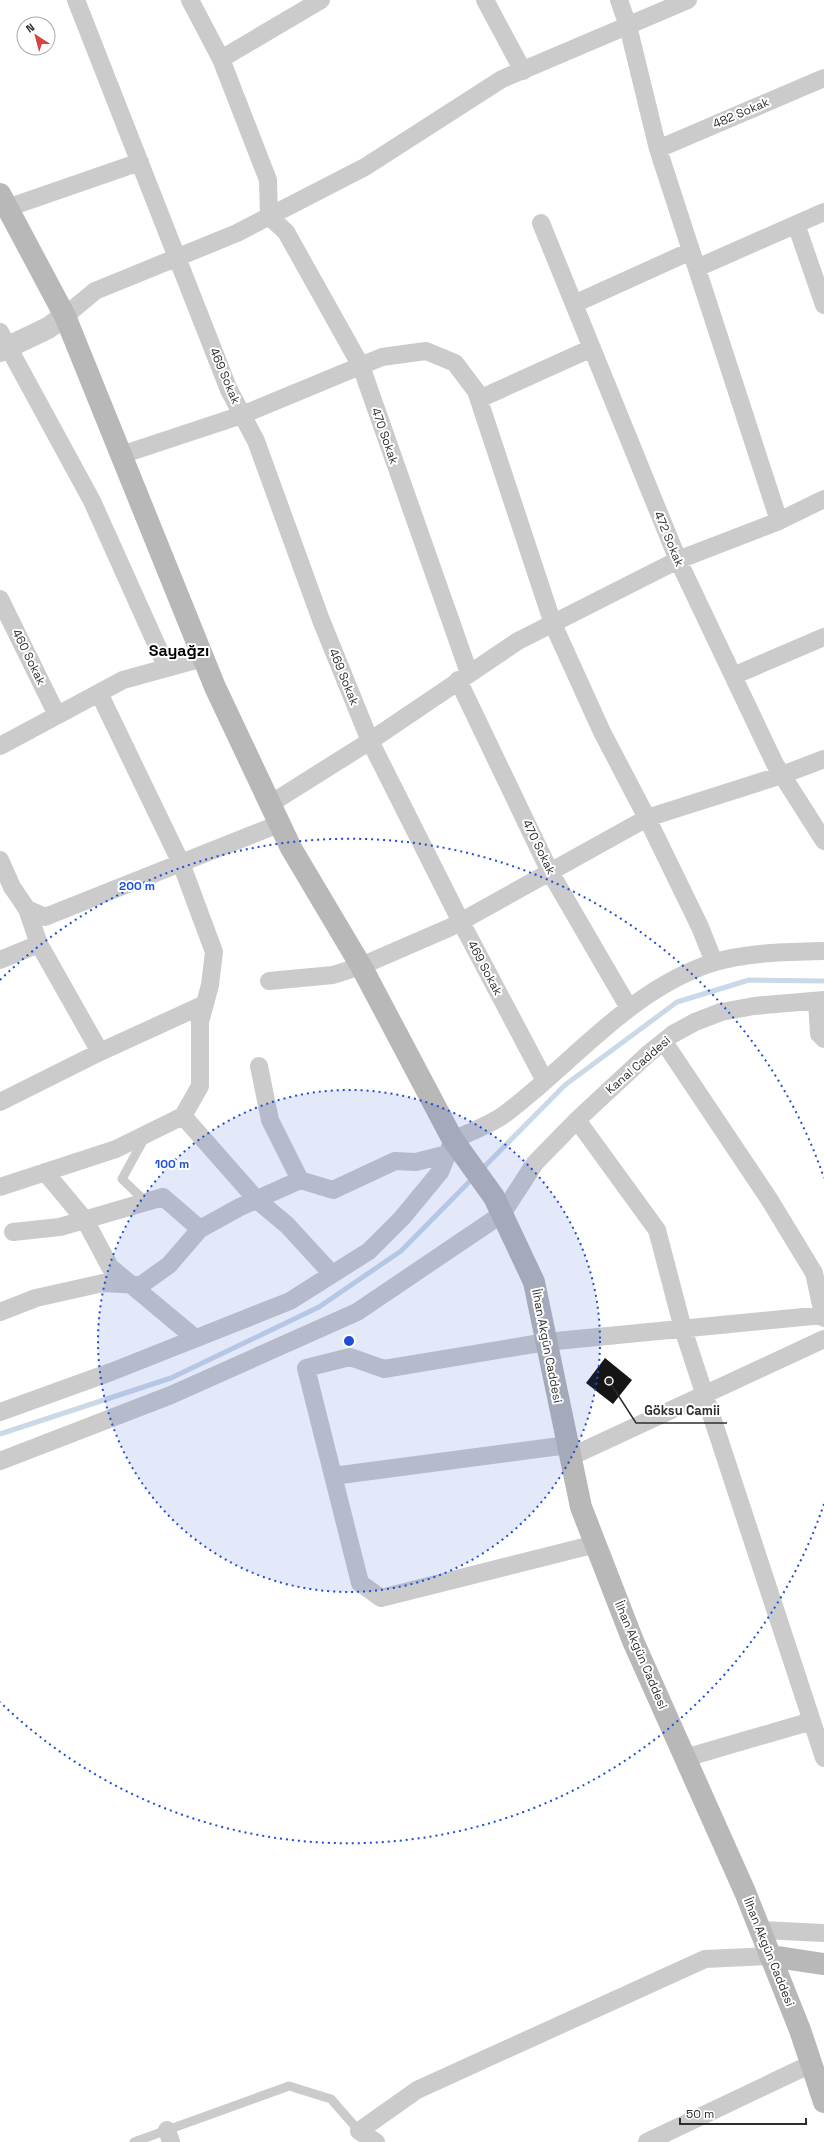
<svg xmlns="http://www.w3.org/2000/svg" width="824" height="2142" font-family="'Space Grotesk',sans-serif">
	<rect width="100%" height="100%" fill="#fff"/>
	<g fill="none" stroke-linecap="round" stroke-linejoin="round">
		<path stroke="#cad9e8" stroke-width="5" d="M481 1170 565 1085 677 1002 749 980 824 981
			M0 1434 171 1378 319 1307 401 1251 474 1177"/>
	</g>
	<path fill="#151515" d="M605 1358 632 1380 613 1404 586 1383Z"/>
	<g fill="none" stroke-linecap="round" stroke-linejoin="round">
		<path stroke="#cbcbcb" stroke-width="9" d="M145 1137 122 1179 146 1202
			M134 2142 289 2086 331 2099 359 2131"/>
		<path stroke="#cbcbcb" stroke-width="18" d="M76 0 229 390 256 441 321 620 370 741 461 922 545 1081
			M190 0 221 59 268 180 269 216 286 232 361 366 469 673
			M485 0 523 71
			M619 0 628 26 658 149 779 521
			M221 59 321 0
			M658 149 824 78
			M7 208 140 162
			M541 223 678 560 775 764 824 841
			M796 224 824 305
			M697 268 824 212
			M574 304 691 251
			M65 316 95 291 237 233 365 167 502 79 688 0
			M0 332 92 501 167 668
			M479 399 592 348
			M121 455 242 415 382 357 426 351 455 363 476 391 553 624 602 732 647 818 700 927 714 962
			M0 599 57 715
			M733 676 824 637
			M458 680 550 872 629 1008
			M0 746 123 680 203 658
			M270 804 370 741 518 641 678 560 779 521 824 499
			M0 860 12 887 27 909 45 917 279 824
			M27 909 39 944 100 1052
			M0 960 39 944
			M269 981 333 975 361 966 451 927 647 818 782 775 824 759
			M817 1001 819 1034 824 1039
			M664 1042 769 1199 814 1273 824 1318
			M259 1066 270 1120 300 1180
			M0 1102 100 1052 205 1004
			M183 1116 257 1200 287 1225 332 1274
			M577 1120 657 1230 683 1329 824 1758
			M45 1172 85 1220 110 1267 195 1338
			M0 1187 116 1149 183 1116 200 1086V1022L210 985 214 952 181 863 99 693
			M13 1232 60 1227 163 1197 200 1229
			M0 1312 36 1298 103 1283 141 1285 169 1265 200 1229 240 1207 300 1180 333 1190 395 1161 416 1162 447 1154
			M0 1412 111 1372 290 1301 369 1251 402 1218 440 1172 453 1140C470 1132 490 1125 505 1114 573 1063 629 990 712 963 747 952 788 952 824 951
			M570 1457 824 1339
			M0 1461 171 1395 357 1312 502 1214 535 1163 577 1120 648 1054 673 1034 695 1022 721 1012 754 1006 824 1000
			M333 1476 568 1445
			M596 1544 381 1598 360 1583 306 1368 350 1357 384 1369 546 1342 824 1315
			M685 1758 812 1721
			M760 1930 824 1933
			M167 2130 171 2142
			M376 2142 359 2131 417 2090 705 1959 770 1956
			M647 2142 811 2064"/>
		<path stroke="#cbcbcb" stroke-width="22" d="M0 351 48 328 65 316"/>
		<path stroke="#b8b8b8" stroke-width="22" d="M0 194 65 316 215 687 291 848 361 966 453 1140 494 1197 534 1282 581 1507 633 1641 745 1892 800 2030 824 2102
			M770 1956 824 1964"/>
	</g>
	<circle cx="349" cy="1341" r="251" fill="#1d4ed8" fill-opacity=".12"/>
	<g fill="none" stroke="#1d4ed8" stroke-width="2" stroke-dasharray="2 4">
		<circle cx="349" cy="1341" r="251"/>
		<path d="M824 1504A502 502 0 0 1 0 1702M0 980A502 502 0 0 1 824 1178"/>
	</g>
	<g text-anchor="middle" stroke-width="4" stroke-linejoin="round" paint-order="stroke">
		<g font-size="12" fill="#2e2e2e" stroke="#fff">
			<text transform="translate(741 113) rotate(-23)" y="4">482 Sokak</text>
			<text transform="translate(225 376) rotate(67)" y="4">469 Sokak</text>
			<text transform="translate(385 436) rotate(71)" y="4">470 Sokak</text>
			<text transform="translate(669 539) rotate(67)" y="4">472 Sokak</text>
			<text transform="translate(29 657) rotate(64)" y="4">460 Sokak</text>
			<text transform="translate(344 677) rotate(68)" y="4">469 Sokak</text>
			<text transform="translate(539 847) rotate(64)" y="4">470 Sokak</text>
			<text transform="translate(485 968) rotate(62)" y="4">469 Sokak</text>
			<text transform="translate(638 1065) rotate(-41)" y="4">Kanal Caddesi</text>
			<text transform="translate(547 1346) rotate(79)" y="4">İlhan Akgün Caddesi</text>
			<text transform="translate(641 1655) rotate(67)" y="4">İlhan Akgün Caddesi</text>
			<text transform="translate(769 1952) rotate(68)" y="4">İlhan Akgün Caddesi</text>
		</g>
		<g font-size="16" font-weight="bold" fill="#000" stroke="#fff">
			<text x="179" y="656">Sayağzı</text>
		</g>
	</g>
	<circle cx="349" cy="1341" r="6" fill="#1d4ed8" stroke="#fff" stroke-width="2"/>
	<g font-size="12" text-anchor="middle" font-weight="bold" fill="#1d4ed8" stroke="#fff" stroke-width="4" stroke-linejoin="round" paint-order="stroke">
		<text x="137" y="890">200 m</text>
		<text x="172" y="1168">100 m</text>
	</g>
	<path fill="none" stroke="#2e2e2e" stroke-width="1.5" d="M609 1381L636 1423H727"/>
	<circle fill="#2e2e2e" stroke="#fff" stroke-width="1.5" cx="609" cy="1381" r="4"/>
	<g font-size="13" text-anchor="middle" font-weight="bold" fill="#2e2e2e" stroke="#fff" stroke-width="4" stroke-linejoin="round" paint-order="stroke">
		<text x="682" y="1415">Göksu Camii</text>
	</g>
	<g transform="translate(36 36) rotate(324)"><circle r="19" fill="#ffffff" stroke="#ababab"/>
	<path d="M0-3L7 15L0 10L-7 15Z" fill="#d6453f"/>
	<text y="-6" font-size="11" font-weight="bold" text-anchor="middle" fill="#2e2e2e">N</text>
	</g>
	<path d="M680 2118v6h126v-6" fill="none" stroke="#2e2e2e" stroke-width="2"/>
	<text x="686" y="2118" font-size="12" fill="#2e2e2e" stroke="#ffffff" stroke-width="3" paint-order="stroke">50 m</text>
</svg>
